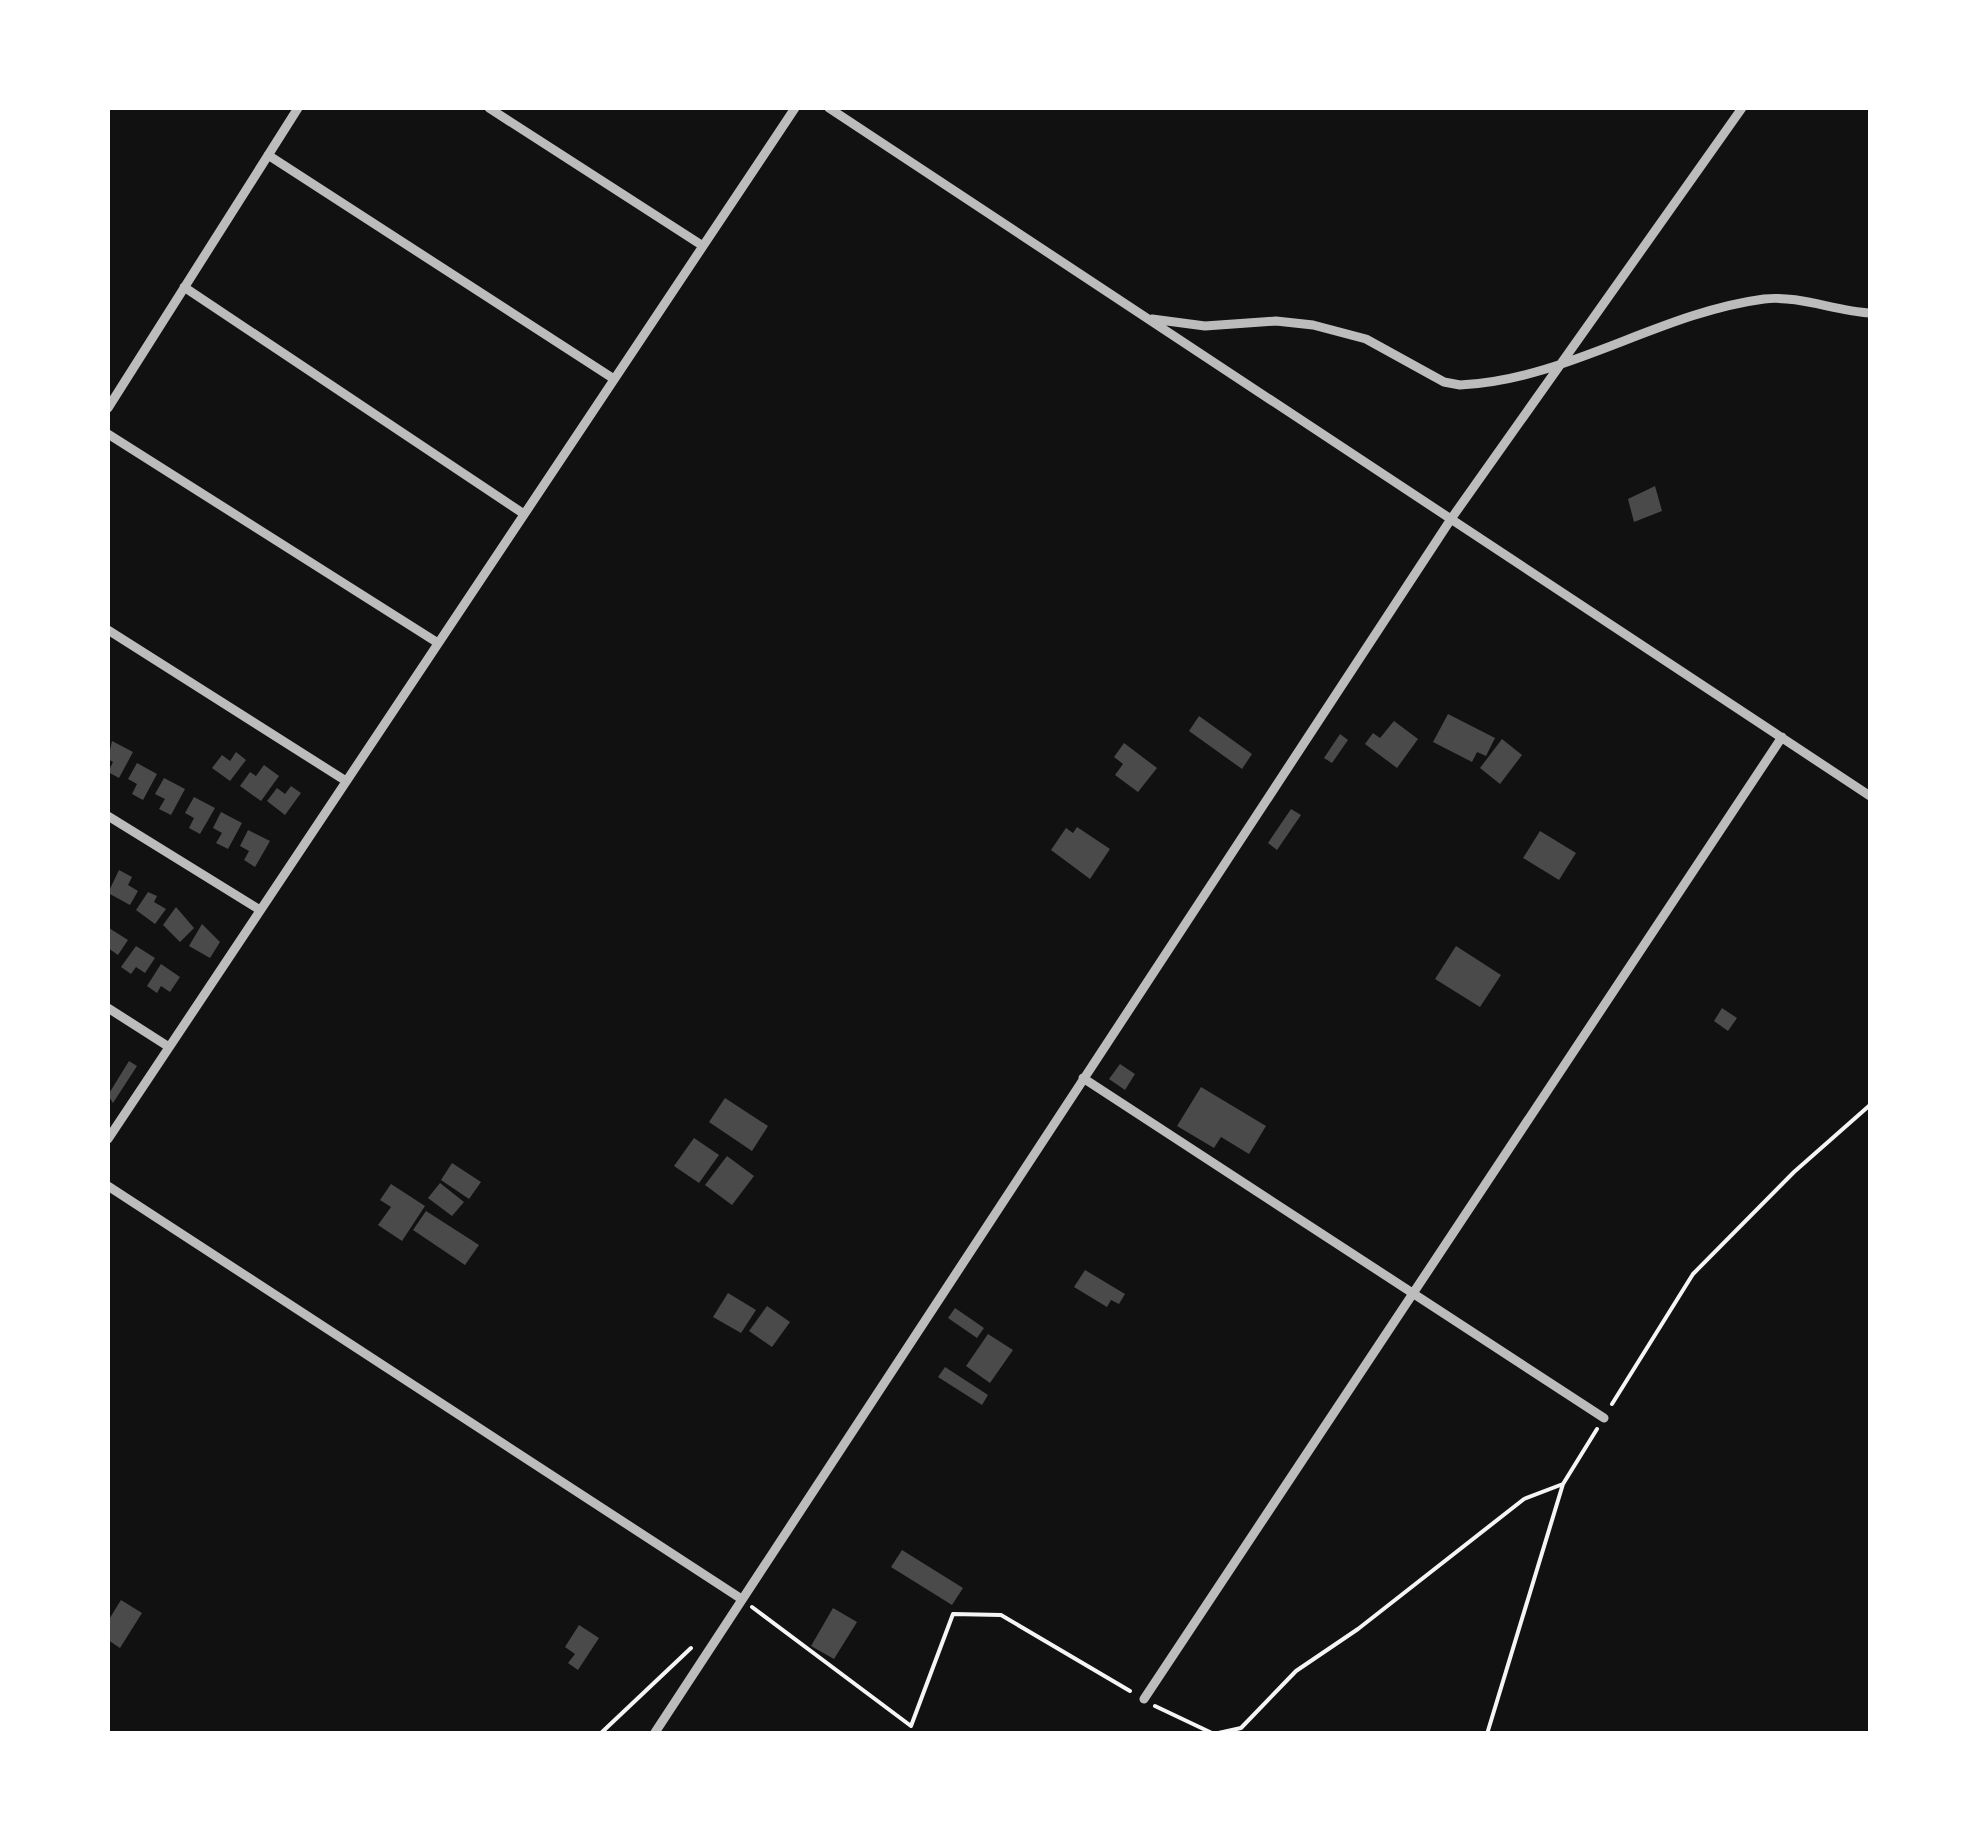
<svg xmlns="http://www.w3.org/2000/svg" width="1978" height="1841" font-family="'Open Sans',sans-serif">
	<rect width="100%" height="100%" fill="#111"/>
	<path fill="#4a4a4a" d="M1655 486 1662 511 1634 522 1628 499Z
		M1448 714 1495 738 1486 756 1477 752 1472 762 1433 742Z
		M1199 716 1252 754 1242 769 1189 731Z
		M1394 721 1418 739 1397 768 1365 744 1373 733 1380 738Z
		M1340 734 1348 740 1332 763 1324 758Z
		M1502 739 1522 755 1500 784 1480 768Z
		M112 741 133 752 119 778 108 772 113 762 108 759Z
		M1124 743 1157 768 1138 792 1115 775 1123 764 1114 757Z
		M236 752 246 760 230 781 212 768 222 755 230 761Z
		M137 763 157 774 143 800 132 794 137 784 128 779Z
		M264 765 279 776 261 801 240 786 250 772 256 776Z
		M164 778 185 789 171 815 159 809 165 799 155 794Z
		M291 786 301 793 285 815 267 801 277 788 285 794Z
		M194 797 215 808 200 834 189 828 194 818 185 813Z
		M1291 809 1301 815 1277 850 1268 843Z
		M221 812 242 823 228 849 216 843 222 833 213 828Z
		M1077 827 1110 849 1090 879 1051 850 1066 828 1073 833Z
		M248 830 270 841 255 867 244 860 249 851 240 846Z
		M1540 831 1576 853 1559 880 1523 858Z
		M119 870 132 877 128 885 138 891 130 905 108 893Z
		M148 892 157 896 154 902 166 909 155 924 136 910Z
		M176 907 194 928 180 942 163 925Z
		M202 924 220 942 210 958 189 946Z
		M109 928 128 940 118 955 108 948Z
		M136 946 155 958 145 973 136 967 131 974 121 967Z
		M1456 946 1501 975 1480 1007 1435 979Z
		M161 964 180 977 170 992 161 986 157 993 147 986Z
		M1722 1008 1737 1018 1728 1031 1714 1021Z
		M129 1061 137 1066 113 1103 108 1095Z
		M1120 1064 1135 1074 1125 1090 1109 1079Z
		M1201 1087 1266 1126 1249 1154 1221 1137 1214 1148 1177 1126Z
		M725 1098 768 1126 752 1151 709 1122Z
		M694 1138 719 1155 699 1183 674 1166Z
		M727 1156 754 1176 732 1205 705 1185Z
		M452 1163 481 1182 469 1199 441 1180Z
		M440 1183 464 1202 452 1216 428 1198Z
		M391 1184 425 1206 402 1241 378 1225 391 1207 380 1200Z
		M426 1211 479 1245 465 1265 413 1230Z
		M1085 1270 1125 1294 1119 1304 1111 1300 1107 1307 1074 1287Z
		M728 1293 756 1310 741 1333 713 1317Z
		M767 1306 790 1322 772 1347 749 1331Z
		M955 1308 984 1328 977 1338 948 1318Z
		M988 1334 1013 1350 990 1383 966 1366Z
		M945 1367 988 1395 982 1405 938 1377Z
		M902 1550 963 1588 952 1605 891 1567Z
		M121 1600 142 1613 120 1648 108 1640V1621Z
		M833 1608 857 1622 834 1659 811 1646Z
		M579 1625 599 1638 578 1670 568 1663 575 1654 565 1647Z"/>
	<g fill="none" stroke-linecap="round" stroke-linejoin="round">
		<path stroke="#f5f5f5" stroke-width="4" d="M1612 1404 1693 1274 1794 1172 1870 1105
			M752 1607 911 1726 953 1614 1001 1615 1130 1691
			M1155 1706 1214 1734
			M600 1734 691 1648
			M1214 1734 1241 1728 1296 1671 1358 1629 1524 1499 1563 1484
			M1487 1734 1563 1484 1597 1429"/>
		<path stroke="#bcbcbc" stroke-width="9" d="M489 108 703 246
			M829 108 1870 796
			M268 155 614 379
			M184 287 524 514
			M1152 319 1205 326 1276 321 1313 325 1366 339 1444 382 1460 385C1567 380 1658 313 1764 299 1799 295 1835 311 1870 313
			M108 408 298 108
			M108 434 438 643
			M108 630 346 781
			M108 816 260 910
			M108 1008 169 1047
			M1083 1078 1604 1418
			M108 1139 795 108
			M108 1186 740 1598
			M1144 1699 1782 737
			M654 1734 1451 519 1742 108"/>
	</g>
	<rect width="1978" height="1841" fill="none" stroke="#ffffff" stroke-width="220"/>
</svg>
